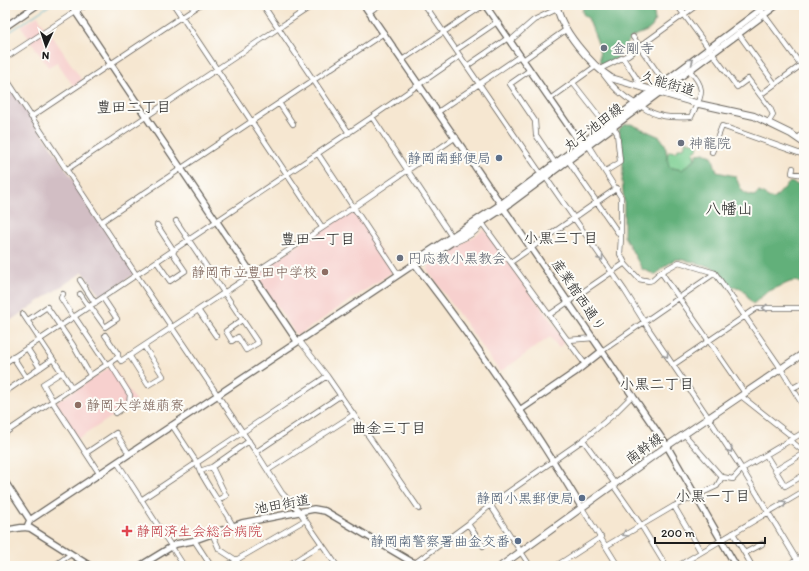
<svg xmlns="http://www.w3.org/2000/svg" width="809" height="571" font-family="Itim,'Klee One',sans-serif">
	<rect width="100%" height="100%" fill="#fdfcf7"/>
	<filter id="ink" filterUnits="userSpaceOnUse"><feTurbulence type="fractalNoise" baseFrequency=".025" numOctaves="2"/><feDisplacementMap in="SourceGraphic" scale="8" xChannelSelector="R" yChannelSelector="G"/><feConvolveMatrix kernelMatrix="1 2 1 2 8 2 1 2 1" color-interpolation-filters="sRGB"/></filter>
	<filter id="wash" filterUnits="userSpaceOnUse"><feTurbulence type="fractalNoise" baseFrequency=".012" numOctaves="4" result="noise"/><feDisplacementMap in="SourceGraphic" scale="16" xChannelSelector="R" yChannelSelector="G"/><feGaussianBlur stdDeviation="0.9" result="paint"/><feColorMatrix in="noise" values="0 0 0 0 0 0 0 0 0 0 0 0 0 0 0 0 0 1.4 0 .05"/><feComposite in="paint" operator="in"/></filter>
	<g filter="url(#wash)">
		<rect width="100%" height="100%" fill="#f6e7d1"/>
		<path fill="#f7d0ce" d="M38 16 49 35 51 34 83 82 74 87 57 62 48 67 21 26Z
			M353 209 394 271 297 336 255 274Z
			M484 229 565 340 559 348 550 337 500 372 428 271 429 265 458 245 464 243 482 231Z
			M112 366 136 401 78 439 55 403Z"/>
		<path fill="#d2bec4" d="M5 78 136 273 101 297 83 272 5 324Z"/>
		<path fill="#79cd90" stroke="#4a7456" d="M686 141 698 143 697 150 693 152 695 159 682 170 668 167 667 156 669 151 677 152 678 148H684Z"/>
		<path fill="#62b07a" stroke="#3f664b" d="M584 5H653L655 20 652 27 647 31 632 37 619 52 618 58 602 65 600 62 599 46 588 18 584 16 582 11Z
			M631 124 660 137 665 144 669 167 682 170 695 159 697 154 704 153 712 156 717 172 735 176C741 187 740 194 754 196L759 192C765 194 768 198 774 199L790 182 804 187V285L796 281 790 282 767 292 753 304C748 300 746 291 740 288 736 286 732 289 728 286 722 283 723 275 718 271 710 265 686 260 676 259L661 269 656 275 642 269 624 236V202L622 181 623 173V157L619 130C621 125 626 124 631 124Z"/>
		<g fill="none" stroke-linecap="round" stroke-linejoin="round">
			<path stroke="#4cafcb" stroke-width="1" d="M5 35 50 5"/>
		</g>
	</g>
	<g filter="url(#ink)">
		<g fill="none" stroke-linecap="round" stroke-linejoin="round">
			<g stroke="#68635b" stroke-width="6">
				<path id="minor" d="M174 5 322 227
					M263 5 349 133
					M425 5 541 174
					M677 5 737 87 748 79 770 108 773 115 768 123
					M369 12 379 5
					M762 12 804 69
					M738 33 775 84
					M633 37 664 82
					M510 41 534 20 557 9
					M456 50 497 22
					M5 58 86 5
					M623 58 643 88
					M402 60 484 5
					M523 60 567 29
					M467 66 508 38
					M600 69 628 55 697 5
					M530 70 510 84 535 121 536 135 555 163
					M604 75C613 88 622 96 636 104
					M5 77 137 276 256 452 282 493 299 511 337 566
					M573 83 606 125 613 127 617 133 620 161 619 163 606 171
					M760 95 804 63
					M550 99 596 66
					M279 103 293 124
					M641 106C656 118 673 118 691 117 701 95 708 90 689 70
					M438 112 520 56
					M31 117 199 5
					M372 117 452 237
					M798 139 804 131
					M588 145 621 197V236
					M712 152 722 126 804 155
					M318 154 398 274
					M567 159 621 237 620 254 626 265 639 279 649 281 652 280 661 272 745 393
					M793 168 792 173 804 175
					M66 170 313 5
					M544 175 625 291 650 331 706 414 742 469 797 560 804 565
					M176 221 258 343 246 350 238 337 232 341 226 331 242 320
					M101 222 384 33
					M157 225 174 251
					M455 242C465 238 477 233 482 223L585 364
					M157 262 170 281 185 271 172 252
					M511 262 617 188
					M661 272 679 262 715 273
					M80 280 95 303
					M63 294 61 298 73 317
					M80 294 89 307
					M90 306 105 327 117 319 103 298
					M198 310 216 336
					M23 314 72 388
					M549 315 625 263
					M74 316 107 365
					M28 320 47 307 73 345 90 375
					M105 335 118 354V357
					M299 340 327 376 419 509
					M568 340 594 338
					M27 348 40 368
					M602 351 715 273 778 364 804 407
					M129 355 148 385 163 376 144 346
					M13 357 26 377
					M5 363 372 117 460 56
					M110 363 130 395 129 404 116 413
					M673 365 757 308H804
					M5 386 8 390 53 359
					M793 388 804 382
					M741 396 794 438
					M52 401 99 473
					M53 401 43 384 62 372
					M172 425 197 463 200 471 212 467 249 441
					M5 433 118 357 121 361 354 207 456 137
					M684 434 719 474 722 477 733 479 742 469 804 432
					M583 440 615 484
					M790 440 804 452
					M256 452 340 396
					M86 453 116 433 129 454
					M766 455 785 486 804 475
					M117 462 184 566
					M212 467 226 496 217 500
					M268 470 353 415
					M776 470 804 453
					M200 471C210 490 223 507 233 526
					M613 485 641 525 666 566
					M141 500 327 376
					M491 506 530 566
					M674 506 701 552
					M582 508 618 566
					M468 524 483 546
					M212 533 219 549 236 560 241 566
					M733 533 752 566
					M194 540 211 566
					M606 546 674 506 717 486 722 477
					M745 553 762 544
					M415 563 468 524 494 502 583 440 614 414 633 395
					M54 566 71 554
					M226 566 305 520
					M287 566 322 544
					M556 566 601 537
					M678 566 804 491
					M786 566 804 556"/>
			</g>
			<g stroke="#68635b" stroke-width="8">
				<path id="tertiary" d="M71 5 297 341
					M364 5 667 446 736 566
					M485 5 581 144 584 145
					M5 27 37 5
					M419 261 425 260 504 208 777 5
					M415 264C475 342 531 423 582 508
					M520 410 574 373 602 351
					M5 482 30 520
					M27 527 30 520 410 267 419 261 422 256 501 204 767 5
					M5 530C14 530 21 526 30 528L90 566
					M140 566 176 544 192 541 242 523 314 509 325 511 410 561 424 566"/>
			</g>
			<g stroke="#68635b" stroke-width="8">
				<path id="secondary" d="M557 5C559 28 592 66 611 78L699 104 754 116 791 134 804 143
					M501 566 667 446 804 353"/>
			</g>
			<use href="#minor" stroke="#fff" stroke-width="4.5"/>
			<use href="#tertiary" stroke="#fff" stroke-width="5.5"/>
			<use href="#secondary" stroke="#fff" stroke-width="6"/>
		</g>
		<defs><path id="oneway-chevron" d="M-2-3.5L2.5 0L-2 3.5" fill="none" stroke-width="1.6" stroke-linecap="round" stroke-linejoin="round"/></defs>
		<g stroke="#999">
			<use href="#oneway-chevron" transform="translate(691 61) rotate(-37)"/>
			<use href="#oneway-chevron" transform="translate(601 258) rotate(55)"/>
			<use href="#oneway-chevron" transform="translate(765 308) rotate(179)"/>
			<use href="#oneway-chevron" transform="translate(666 355) rotate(56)"/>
			<use href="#oneway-chevron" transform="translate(730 450) rotate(57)"/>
			<use href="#oneway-chevron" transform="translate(784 503) rotate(-30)"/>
			<use href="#oneway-chevron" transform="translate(625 534) rotate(150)"/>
		</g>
	</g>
	<g fill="#6b7280" stroke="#fdfcf7" stroke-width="1.5">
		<circle cx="604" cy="48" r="4"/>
		<circle cx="681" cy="143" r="4"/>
		<circle cx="400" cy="258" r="4"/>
	</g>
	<g fill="#5c6f8a" stroke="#fdfcf7" stroke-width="1.5">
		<circle cx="499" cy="158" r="4"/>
		<circle cx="582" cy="498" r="4"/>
		<circle cx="518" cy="541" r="4"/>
	</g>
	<g fill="#8d6e63" stroke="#fdfcf7" stroke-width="1.5">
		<circle cx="325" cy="272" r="4"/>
		<circle cx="78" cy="405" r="4"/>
	</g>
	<path fill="#e0444e" stroke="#fdfcf7" stroke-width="1.5" d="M125 525h4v4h4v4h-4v4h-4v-4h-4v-4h4z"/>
	<g text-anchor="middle" stroke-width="4" stroke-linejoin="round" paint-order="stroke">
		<g font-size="14" fill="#5b616d" stroke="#fdfcf7" text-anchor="start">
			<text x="612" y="53">金剛寺</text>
			<text x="689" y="148">神龍院</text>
			<text x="408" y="263">円応教小黒教会</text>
		</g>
		<g font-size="14" fill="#1c1c1c" stroke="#fdfcf7">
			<text transform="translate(668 83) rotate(16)" y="5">久能街道</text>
			<text transform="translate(593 127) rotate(-37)" y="5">丸子池田線</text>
			<text transform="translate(579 295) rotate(56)" y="5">産業館西通り</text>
			<text transform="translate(644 448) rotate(-36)" y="5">南幹線</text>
			<text transform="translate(282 504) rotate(-10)" y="5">池田街道</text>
		</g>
		<g font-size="14" fill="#4e5e75" stroke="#fdfcf7" text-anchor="end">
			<text x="491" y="163">静岡南郵便局</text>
			<text x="574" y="503">静岡小黒郵便局</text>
			<text x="510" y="546">静岡南警察署曲金交番</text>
		</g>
		<g font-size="14" fill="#785e54" stroke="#fdfcf7" text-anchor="end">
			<text x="317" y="277">静岡市立豊田中学校</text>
			<text x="86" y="410" text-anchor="start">静岡大学雄萠寮</text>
		</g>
		<g font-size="14" fill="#be3a42" stroke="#fdfcf7" text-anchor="start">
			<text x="136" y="536">静岡済生会総合病院</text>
		</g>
		<g font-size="15" fill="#1c1c1c" stroke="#fdfcf7">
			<text x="134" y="112">豊田二丁目</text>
			<text x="561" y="243">小黒三丁目</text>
			<text x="318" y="244">豊田一丁目</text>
			<text x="657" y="389">小黒二丁目</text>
			<text x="389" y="433">曲金三丁目</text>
			<text x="713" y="501">小黒一丁目</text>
		</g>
		<g font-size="16" fill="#1c1c1c" stroke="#fdfcf7">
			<text x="729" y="214">八幡山</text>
		</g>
	</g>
	<rect width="809" height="571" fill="none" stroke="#fdfcf7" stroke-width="20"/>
	<g transform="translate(46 46) rotate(183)" stroke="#fdfcf7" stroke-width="3" paint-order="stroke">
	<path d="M0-3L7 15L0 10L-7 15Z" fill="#1c1c1c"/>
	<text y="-6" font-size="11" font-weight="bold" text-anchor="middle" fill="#1c1c1c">N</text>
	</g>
	<path d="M655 537v6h110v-6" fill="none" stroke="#1c1c1c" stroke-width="2"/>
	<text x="661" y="537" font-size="12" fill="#1c1c1c" stroke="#fdfcf7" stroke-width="3" paint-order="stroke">200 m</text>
</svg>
